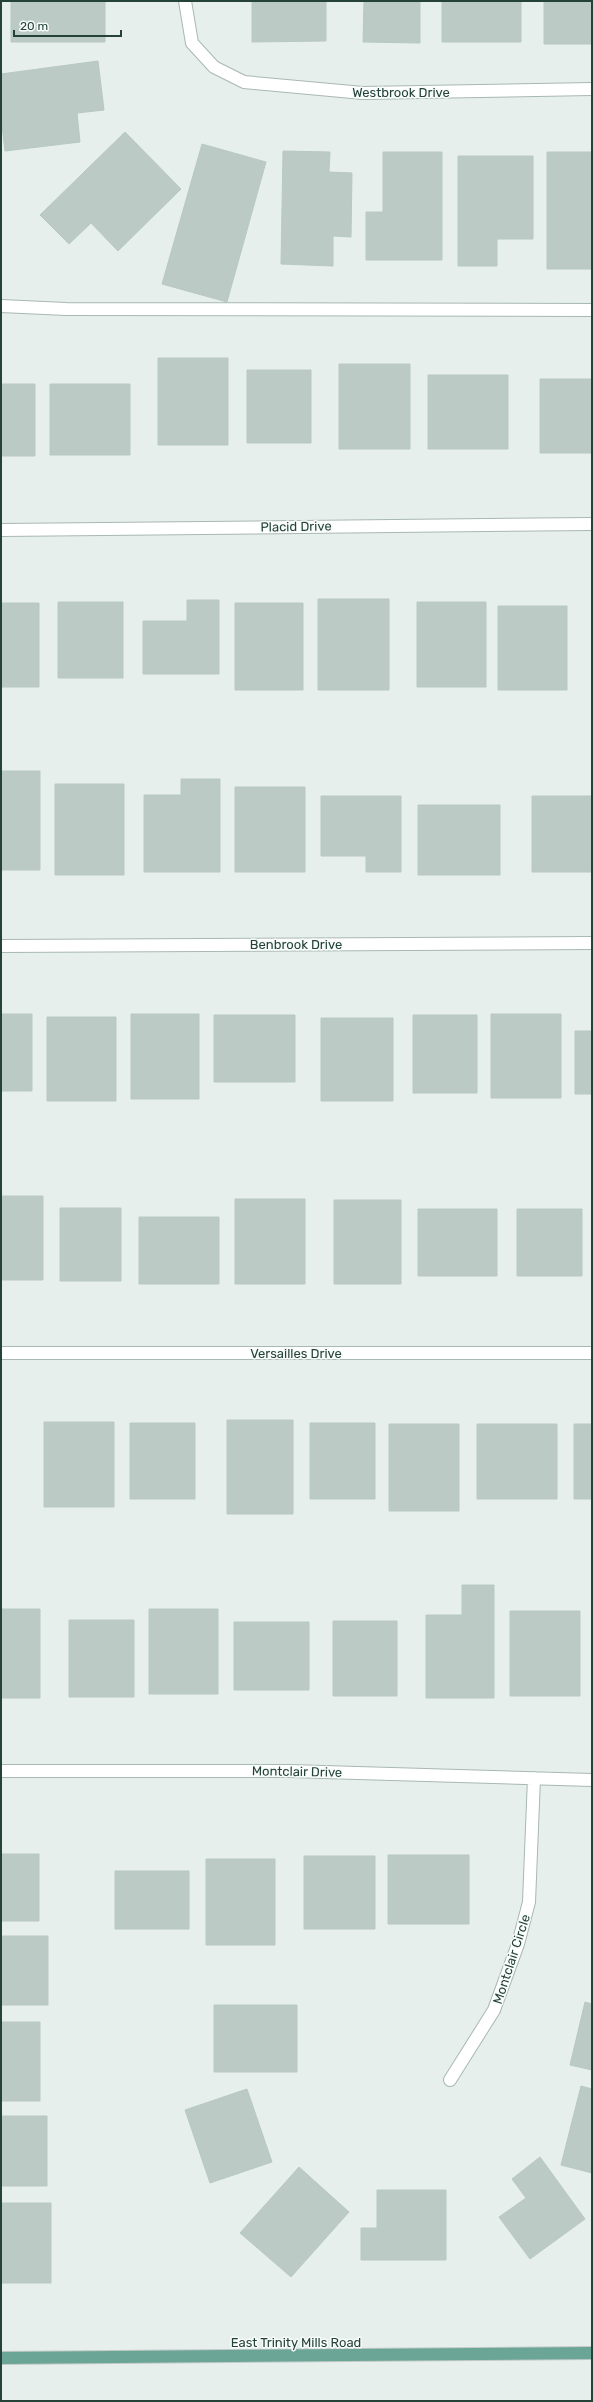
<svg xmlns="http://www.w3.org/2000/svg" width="593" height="2402" font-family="Rubik,sans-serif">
	<rect width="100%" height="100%" fill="#e6efeb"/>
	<path fill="#bbcac4" stroke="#b8c9c2" d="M11 1H105V42H11Z
		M252 1H326V41L252 42Z
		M364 1H420V43L363 42Z
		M442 1H521V42H442Z
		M544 1H592V44H544Z
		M98 61 104 110 77 113 80 142 5 151 1 117V74Z
		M125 132 181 189 118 251 91 223 69 244 40 215Z
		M202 144 266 162 227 302 162 284Z
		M283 151 330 152 329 172 352 173 351 237 333 236V266L281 264Z
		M383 152H442V260H366V212H383Z
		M547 152H592V269H547Z
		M458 156H533V239H497V266H458Z
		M158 358H228V445H158Z
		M339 364H410V449H339Z
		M247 370H311V443H247Z
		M428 375H508V449H428Z
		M540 379H592V453H540Z
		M1 384H35V456H1Z
		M50 384H130V455H50Z
		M318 599H389V690H318Z
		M187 600H219V674H143V621H187Z
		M58 602H123V678H58Z
		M417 602H486V687H417Z
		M1 603H39V687H1Z
		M235 603H303V690H235Z
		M498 606H567V690H498Z
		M1 771H40V870H1Z
		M181 779H220V872H144V795H181Z
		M55 784H124V875H55Z
		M235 787H305V872H235Z
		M321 796H401V872H366V856H321Z
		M532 796H592V872H532Z
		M418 805H500V875H418Z
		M1 1014H32V1091H1Z
		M131 1014H199V1099H131Z
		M491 1014H561V1098H491Z
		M214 1015H295V1082H214Z
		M413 1015H477V1093H413Z
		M47 1017H116V1101H47Z
		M321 1018H393V1101H321Z
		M575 1031H592V1094H575Z
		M1 1196H43V1280H1Z
		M235 1199H305V1284H235Z
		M334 1200H401V1284H334Z
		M60 1208H121V1281H60Z
		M418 1209H497V1276H418Z
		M517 1209H582V1276H517Z
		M139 1217H219V1284H139Z
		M227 1420H293V1514H227Z
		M44 1422H114V1507H44Z
		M130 1423H195V1499H130Z
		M310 1423H375V1499H310Z
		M389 1424H459V1511H389Z
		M477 1424H557V1499H477Z
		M574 1424H592V1499H574Z
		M462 1585H494V1698H426V1615H462Z
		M1 1609H40V1698H1Z
		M149 1609H218V1694H149Z
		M510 1611H580V1696H510Z
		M69 1620H134V1697H69Z
		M333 1621H397V1696H333Z
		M234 1622H309V1690H234Z
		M1 1854H39V1921H1Z
		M388 1855H469V1924H388Z
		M304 1856H375V1929H304Z
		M206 1859H275V1945H206Z
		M115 1871H189V1929H115Z
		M1 1936H48V2005H1Z
		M585 2002 592 2004V2070L570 2065Z
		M214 2005H297V2072H214Z
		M1 2022H40V2101H1Z
		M581 2086 592 2089V2173L561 2165Z
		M247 2089 272 2162 210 2183 185 2110Z
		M1 2116H47V2186H1Z
		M540 2157 585 2219 530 2259 499 2217 526 2198 512 2179Z
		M299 2167 349 2212 291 2277 240 2233Z
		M377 2190H446V2260H361V2228H377Z
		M1 2203H51V2283H1Z"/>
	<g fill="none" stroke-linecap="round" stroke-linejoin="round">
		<g stroke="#a8b8b2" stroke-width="14">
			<path id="minor" d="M185 1 192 43 214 67 244 82 363 93 592 89
				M1 306 66 309 592 310
				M1 530 592 524
				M1 946 592 943
				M1 1353H592
				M1 1771H290L592 1780
				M450 2080 494 2010 518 1944 529 1902 534 1778"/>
		</g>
		<g stroke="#c2cac8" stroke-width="14">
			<path id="major" d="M1 2358 592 2353"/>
		</g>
		<use href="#minor" stroke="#fff" stroke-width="12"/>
		<use href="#major" stroke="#6aa596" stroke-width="12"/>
	</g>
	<g text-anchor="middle" stroke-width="3" stroke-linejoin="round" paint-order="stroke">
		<g font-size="13" fill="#24423a" stroke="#f7fbf9">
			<text x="401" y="97">Westbrook Drive</text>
			<text transform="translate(296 526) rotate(-1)" y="5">Placid Drive</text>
			<text x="296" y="949">Benbrook Drive</text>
			<text x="296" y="1358">Versailles Drive</text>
			<text transform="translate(297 1771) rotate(1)" y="5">Montclair Drive</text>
			<text transform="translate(511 1959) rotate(-72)" y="5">Montclair Circle</text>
			<text x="296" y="2347">East Trinity Mills Road</text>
		</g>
	</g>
	<rect width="593" height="2402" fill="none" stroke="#24423a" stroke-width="4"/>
	<path d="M14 30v6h107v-6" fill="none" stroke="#24423a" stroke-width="2"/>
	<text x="20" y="30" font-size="12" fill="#24423a" stroke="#f7fbf9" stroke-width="3" paint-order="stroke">20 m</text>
</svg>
